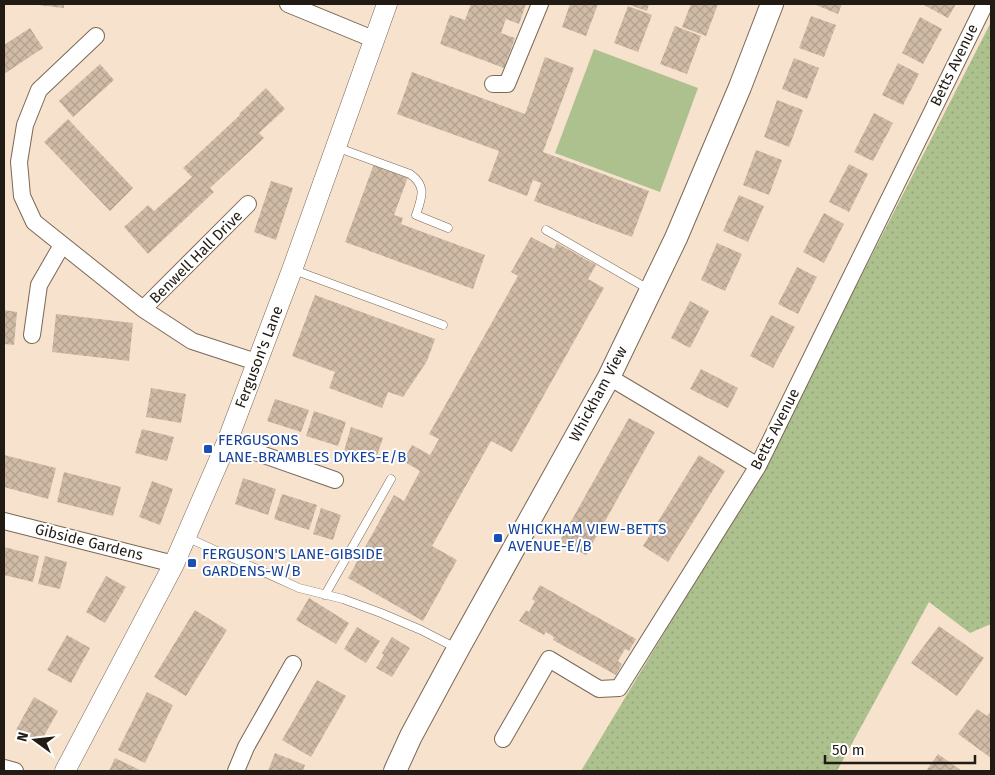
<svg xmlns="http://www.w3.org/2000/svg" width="995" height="775" font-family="'Fira Sans',sans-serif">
	<defs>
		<pattern id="grass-dots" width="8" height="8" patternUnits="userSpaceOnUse" patternTransform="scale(1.25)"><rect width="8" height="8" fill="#adc18e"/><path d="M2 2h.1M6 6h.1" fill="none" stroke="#95a57a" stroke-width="1.8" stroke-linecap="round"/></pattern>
		<pattern id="building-cross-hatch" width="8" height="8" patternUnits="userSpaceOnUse" patternTransform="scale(1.25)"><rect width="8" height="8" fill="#d0bba7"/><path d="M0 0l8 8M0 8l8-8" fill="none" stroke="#b2a08f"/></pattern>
	</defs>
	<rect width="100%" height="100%" fill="#f7e2cd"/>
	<path fill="url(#grass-dots)" d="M991 22V624L970 633 929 602 837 771H581L761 472Z"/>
	<path fill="#adc18e" d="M594 49 698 88 660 192 555 153Z"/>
	<path fill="url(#building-cross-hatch)" d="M38 4H64V8L38 5Z
		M471 4H526L519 24 506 19 501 33 515 38 504 68 440 44 450 15 465 20Z
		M570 4H598L586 36 562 27Z
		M627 4H649L647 11Z
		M691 4H718L706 36 682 27Z
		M816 4H842L838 14 816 5Z
		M925 4H956L948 18 924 5Z
		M628 6 652 15 638 52 614 43Z
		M811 16 836 25 824 57 799 48Z
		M920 17 942 29 923 64 902 53Z
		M675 26 701 36 687 74 660 64Z
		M30 28 43 48 4 74V45Z
		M545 57 574 68 543 152 649 191 632 237 534 201 541 183 533 180 527 196 488 181 499 151 397 114 412 72 525 114Z
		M794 58 819 68 807 99 782 89Z
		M898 63 919 74 903 105 882 95Z
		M100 64 114 80 73 117 59 101Z
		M266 88 285 109 259 133 264 138 210 188 214 192 148 254 124 227 148 205 154 211 192 177 183 168 240 115 239 114Z
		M777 100 803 110 789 147 764 137Z
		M874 113 893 123 873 161 854 152Z
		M68 119 133 188 110 211 44 142Z
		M756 150 782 160 769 195 743 185Z
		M374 164 408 177 394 215 403 218 401 224 485 255 473 289 345 242Z
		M849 164 868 174 849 212 829 202Z
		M271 181 293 188 276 240 254 232Z
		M739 195 764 206 748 242 723 231Z
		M824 213 844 224 824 263 803 252Z
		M531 237 554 249 557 243 596 265 588 279 604 288 512 452 491 441 432 546 457 560 423 621 348 578 394 495 404 501 420 471 403 461 412 445 430 455 439 439 429 434 518 276 511 272Z
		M717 243 742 254 725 291 701 280Z
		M797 267 817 277 798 314 778 304Z
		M315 295 435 339 427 361 403 397 388 392 382 408 329 388 335 372 292 356Z
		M690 301 709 311 690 348 671 338Z
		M4 310 17 312 14 345 4 344Z
		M56 314 133 323 129 361 52 352Z
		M771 315 795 327 773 368 750 356Z
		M701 369 738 388 728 408 690 389Z
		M151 388 186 394 181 423 146 417Z
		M275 399 309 410 301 432 267 421Z
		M314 411 346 422 338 446 306 436Z
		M629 418 655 432 586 555 560 541Z
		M351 427 383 438 375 461 344 451Z
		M142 429 174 437 167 461 135 453Z
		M4 455 56 468 48 499 4 487Z
		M699 455 725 471 668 562 643 546Z
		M64 472 121 487 113 516 57 502Z
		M243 478 276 489 268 515 235 504Z
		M152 481 173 489 160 525 139 517Z
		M282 494 317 505 309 530 274 519Z
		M321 508 341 515 333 540 313 534Z
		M4 547 39 556 33 582 4 575Z
		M45 556 67 562 60 589 38 584Z
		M106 576 126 587 105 623 86 612Z
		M540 585 636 639 629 651 625 649 618 661 622 664 616 675 553 640 554 637 546 632 544 635 519 621 526 610 529 612 535 601 532 599Z
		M309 598 349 623 336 644 296 620Z
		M195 610 227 630 186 696 154 677Z
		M939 626 984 658 957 696 911 663Z
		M357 627 380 641 366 663 344 649Z
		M67 635 90 648 71 683 47 670Z
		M392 637 410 648 392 677 376 668 384 655 382 653Z
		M317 680 346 696 311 757 282 740Z
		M147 692 173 705 145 763 118 750Z
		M34 697 58 711 40 743 16 730Z
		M977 709 987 716 991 711V758L958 734Z
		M275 753 305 765 303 771H268Z
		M938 754 962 771H926Z
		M115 758 142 771H109Z"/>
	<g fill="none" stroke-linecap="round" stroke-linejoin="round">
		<g stroke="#7b6856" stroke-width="9">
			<path id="service" d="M336 147 410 174C427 186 422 197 416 215L448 228
				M546 230 650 290
				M294 270 443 325
				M186 537 299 588 343 599 381 613 421 630 456 648
				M325 595 391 479"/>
		</g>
		<g stroke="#7b6856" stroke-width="18">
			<path id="minor" d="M288 4 373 39
				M96 36 39 90 25 125 19 162 22 196 34 222 143 309 192 341 256 362
				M493 84H507L540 4
				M143 309 248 204
				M32 335 39 285 62 245
				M609 377 758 466
				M227 442 335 480
				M4 521 174 564
				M503 739 549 659 599 689 619 688 758 466 985 4
				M4 768 15 771
				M236 771 246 747 293 664"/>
		</g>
		<g stroke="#7b6856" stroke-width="21">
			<path id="tertiary" d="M65 771 174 564 227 442 292 270 387 4"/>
		</g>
		<g stroke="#7b6856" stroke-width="24">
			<path id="secondary" d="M395 771 411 736 458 649 609 377 676 238 740 87 772 4"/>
		</g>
		<use href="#service" stroke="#fff" stroke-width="8"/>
		<use href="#minor" stroke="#fff" stroke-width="16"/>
		<use href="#tertiary" stroke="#fff" stroke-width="20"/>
		<use href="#secondary" stroke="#fff" stroke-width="22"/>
	</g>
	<g fill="#1a4fb4" stroke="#fff" stroke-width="2">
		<rect x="203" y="444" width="10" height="10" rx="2.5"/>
		<rect x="493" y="533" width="10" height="10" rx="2.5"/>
		<rect x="187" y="558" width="10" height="10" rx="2.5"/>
	</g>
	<g text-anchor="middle" stroke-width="4" stroke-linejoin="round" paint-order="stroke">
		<g font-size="15" fill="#221b13" stroke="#fff">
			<text transform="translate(954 65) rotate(-64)" y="5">Betts Avenue</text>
			<text transform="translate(196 257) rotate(-45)" y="5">Benwell Hall Drive</text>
			<text transform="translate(259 357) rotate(-69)" y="5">Ferguson's Lane</text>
			<text transform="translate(598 394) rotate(-62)" y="5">Whickham View</text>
			<text transform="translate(775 429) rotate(-63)" y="5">Betts Avenue</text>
			<text transform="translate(89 542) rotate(14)" y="5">Gibside Gardens</text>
		</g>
		<g font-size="15" fill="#164399" stroke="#fff" text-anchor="start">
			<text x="218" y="445">FERGUSONS<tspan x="218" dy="17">LANE-BRAMBLES DYKES-E/B</tspan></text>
			<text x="508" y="534">WHICKHAM VIEW-BETTS<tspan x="508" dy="17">AVENUE-E/B</tspan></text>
			<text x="202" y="559">FERGUSON'S LANE-GIBSIDE<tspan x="202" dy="17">GARDENS-W/B</tspan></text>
		</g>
	</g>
	<rect width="995" height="775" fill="none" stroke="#221b13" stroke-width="10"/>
	<g transform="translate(35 740) rotate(285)" stroke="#ffffff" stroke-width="4" paint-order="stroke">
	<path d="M0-4L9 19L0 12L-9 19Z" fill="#221b13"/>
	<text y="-8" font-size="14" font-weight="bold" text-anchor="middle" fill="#221b13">N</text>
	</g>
	<path d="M825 755v8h150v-8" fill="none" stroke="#221b13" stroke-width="2.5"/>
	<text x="832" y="755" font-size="15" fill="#221b13" stroke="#ffffff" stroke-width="4" paint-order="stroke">50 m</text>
</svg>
